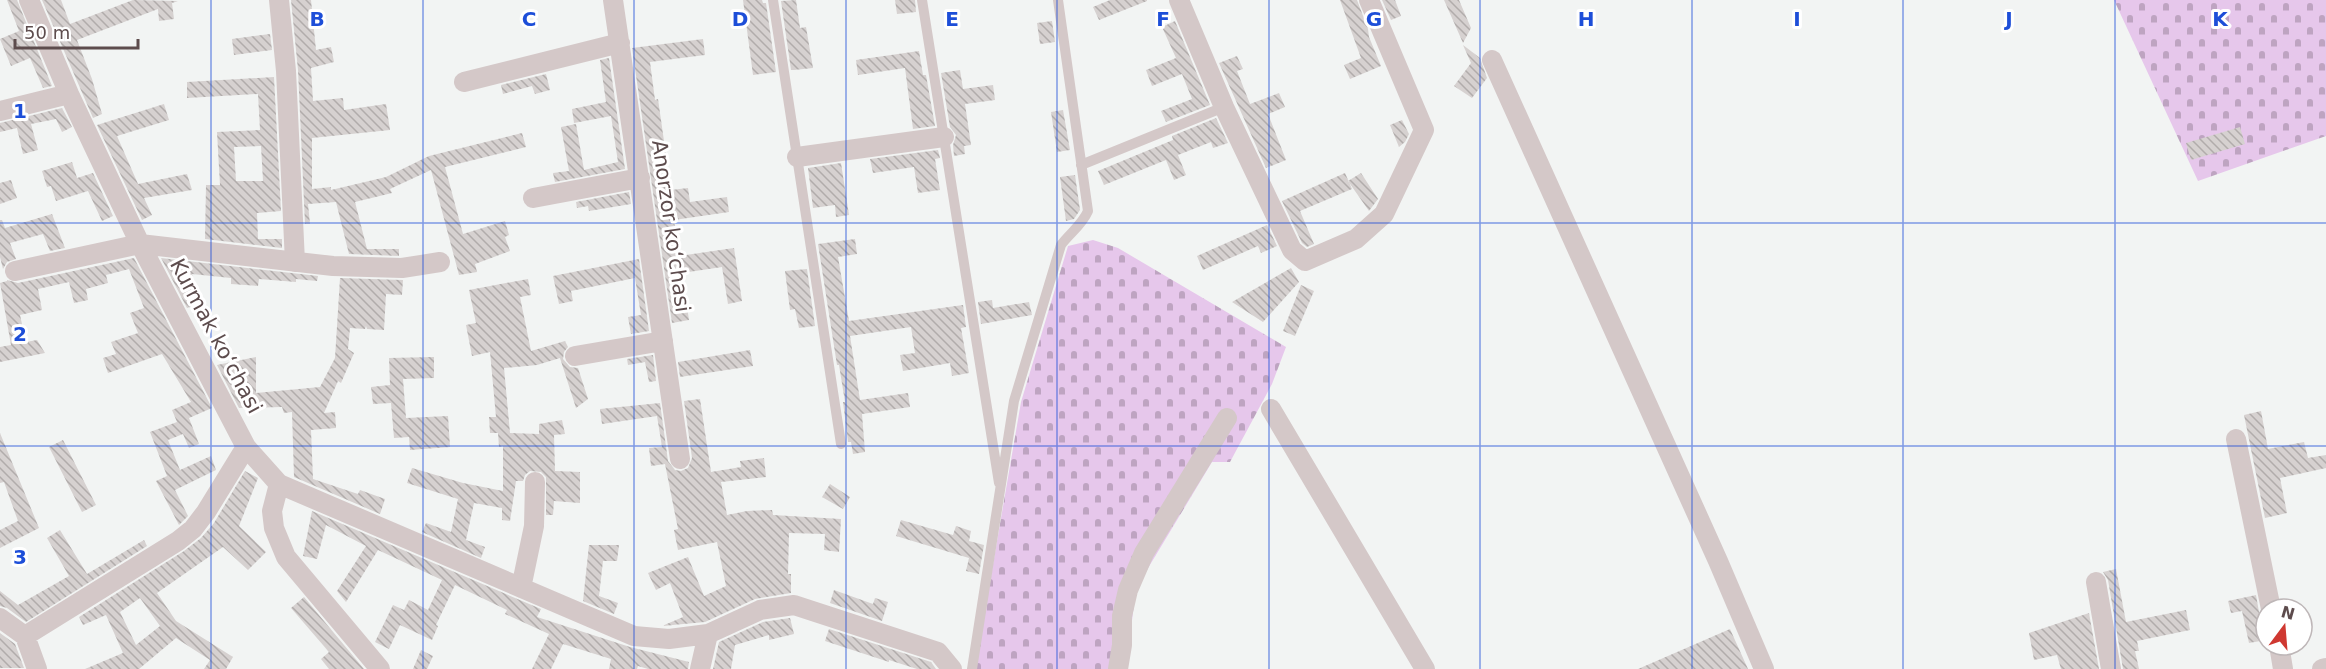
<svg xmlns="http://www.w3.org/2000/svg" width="2326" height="669" font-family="'DejaVu Sans',sans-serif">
	<defs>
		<pattern id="cemetery-stones" width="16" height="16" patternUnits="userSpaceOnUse" patternTransform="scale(1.5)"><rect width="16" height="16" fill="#e6c7eb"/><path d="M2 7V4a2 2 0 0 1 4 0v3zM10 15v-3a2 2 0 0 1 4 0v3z" fill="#bea4c1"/></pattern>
		<pattern id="building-back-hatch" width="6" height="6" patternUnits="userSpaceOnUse" patternTransform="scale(1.5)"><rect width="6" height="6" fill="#d6d1d0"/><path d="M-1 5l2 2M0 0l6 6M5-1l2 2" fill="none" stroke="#b1acab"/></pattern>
	</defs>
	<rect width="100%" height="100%" fill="#f2f4f3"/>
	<path fill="url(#cemetery-stones)" d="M2114 0H2326V136L2198 181Z
		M1093 240 1118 248 1286 347 1272 384 1230 462H1212L1136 588 1128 653 1121 669H975L1021 402 1068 246Z"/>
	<path fill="url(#building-back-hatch)" fill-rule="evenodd" d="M7 0H17L52 86 43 88 30 58 11 66 0 39 19 31Z
		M42 0H61L70 24 133 0 178 1 172 3 174 19 159 21 158 9 77 40 92 79 102 114 93 118Z
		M291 0H311L316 50 331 47 334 62 311 68 313 101 343 98 344 110 386 104 390 130 312 138V189L331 187V190L386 177 429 156 522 133 526 147 445 167 463 234 505 221 509 235 505 237 510 251 475 264 477 272 459 275 431 170 390 189 392 193 355 202 367 249H399V256L349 254 336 202 308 204 310 224H305L298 70Z
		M743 0H762L763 3H766L776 72 753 75Z
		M796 0 800 28 806 27 813 68 794 70H791L781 1Z
		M895 0H915L916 12 897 14Z
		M1110 0H1147V1L1099 20 1093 7Z
		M1340 0H1357L1368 29 1369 37 1381 66 1350 79 1344 65 1361 58Z
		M1382 0H1395L1401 16 1391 20Z
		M1444 0H1459L1471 28 1463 43Z
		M1052 21 1055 42 1040 44 1037 23Z
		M1175 21 1210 105 1166 122 1161 111 1192 99 1182 74 1152 86 1146 70 1176 58 1162 27Z
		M270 34 272 50 234 55 232 39Z
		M703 39 705 55 650 62 655 100 658 99 671 190 688 188 690 202 727 197 729 212 674 220 679 256 734 248 742 301 728 304 722 267 682 273 689 320 672 323 632 48Z
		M1463 45 1480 58 1487 78 1472 98 1454 86 1471 63Z
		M919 51 923 75H926L935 126 913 129 905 68 858 75 856 60Z
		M1237 56 1243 69 1237 71 1250 104 1279 93 1285 107 1268 114 1286 160 1266 168 1219 63Z
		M609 58 625 169 555 182 553 173 569 171 561 127 576 124 584 170 618 162 611 116 574 123 572 109 606 102 600 60Z
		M960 70 963 89 993 85 995 100 965 104 971 145 964 146 965 154 954 156 953 145 956 135 950 127 941 73Z
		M546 74 550 90 535 94 532 86 503 94 501 85Z
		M274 77 281 211 257 213 258 239H282V248L205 239 206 185H220L217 132 260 130 258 94 187 98V82ZM261 146 263 181H236L234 147Z
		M164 104 169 120 117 136 138 184 187 174 192 190 144 198 152 215 142 220 97 125Z
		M62 108 72 127 62 132 56 119 31 124 38 150 23 154 17 128 0 132V123Z
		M1063 110 1070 150 1057 152 1051 112Z
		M1216 118 1228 143 1213 148 1211 142 1178 155 1186 175 1174 180 1166 160 1104 185 1098 171 1173 140 1172 136Z
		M1402 120 1409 134 1405 142 1399 147 1390 125Z
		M2240 127 2245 144 2191 160 2186 143Z
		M938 150 940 158 935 159 940 190 918 193 914 167 873 173 870 159Z
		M72 162 77 178 93 173 113 216 102 221 88 191 56 201 51 186 47 187 42 171Z
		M841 163 849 215 836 217 835 205 813 208 808 168Z
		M1345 173 1352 189 1300 211 1314 244 1307 247 1302 243 1282 201Z
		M1361 173 1378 199 1369 211 1348 181Z
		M1075 175 1080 210 1074 219 1066 221 1060 177Z
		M11 180 17 198 0 204V183Z
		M629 192 631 204 589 211 588 206 577 208 576 202Z
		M52 214 65 248 50 251 43 234 10 243 16 259 7 262 3 269 0 257V220H2L5 228Z
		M1267 225 1277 246 1261 253 1258 246 1203 270 1197 256Z
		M855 239 857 254 838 257 849 321 963 305 966 327 961 328 969 373 952 376 950 363 903 371 900 355 915 353 911 327 850 336 860 400 908 393 910 407 862 414 865 452 853 454 851 442H848L843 402H845L839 365H837L818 244Z
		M134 258 212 408 189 418 199 444 189 448 183 434 168 440 180 470 211 456 216 470 175 490 188 516 179 525 156 481 167 476 150 432 177 422 172 410 191 402 162 354 108 373 103 358 116 354 111 342 138 333 130 313 144 308 129 269 106 275 108 283 86 289 88 300 74 303 69 282 38 289 42 310 20 315 26 342 37 340 45 353 0 362V347L11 345 0 283 7 281V280L18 283Z
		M161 258 318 276 317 281 296 279V282L259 279 258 286 231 284V278L192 274 201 304 187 308Z
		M639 259 649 331 631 334 628 317 641 315 635 278 571 291 573 301 559 304 553 276Z
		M1291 268 1299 282 1263 322 1232 302Z
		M807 269 815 326 799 328 795 309 790 310 785 271Z
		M340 278 403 280 402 295 386 294 384 330 367 329 366 326 365 329 350 328 348 349 354 353 341 383 338 381 324 413 335 412 336 428 311 430 313 479 358 494 360 490 385 499 380 514 294 477 292 412 284 413 282 407 239 408 217 365 256 357V393L320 387 335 358Z
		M528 279 531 295 520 297 531 351 565 341 568 347 564 352 563 359 570 367 578 368 588 399 576 408 560 358 537 365 504 368 510 433 539 434V424L562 420 565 434 554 435 555 471 580 472V503L554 501 553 515H546V477L541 472 530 471 525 475 523 481H516L510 521 502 520V508L474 503 466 540 485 547 481 558 422 532 426 523 451 532 458 499 407 483 412 468 463 483 503 491V446L499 447 498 433H490L489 417H496L490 352 472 356 466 325 476 323 469 290Z
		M1301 285 1314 291 1295 336 1283 331Z
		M992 300 993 308 1029 302 1032 315 981 324 978 302Z
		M750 350 753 366 680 377 678 362Z
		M653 355 656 381 649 382 645 362 628 365 627 359Z
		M434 357V378L403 379 406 418 448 416 450 447 410 450 409 437 394 438 391 403 373 404 371 387 390 385 389 358Z
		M700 399 711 472 741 467 740 461 764 458 766 477 721 482 727 515 747 511 772 510 773 515 841 519 839 552 824 550 825 534 789 533 788 574H791V593L755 599 705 622 662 626 683 617 670 583 656 590 648 573 688 557 704 596 726 586 717 542 678 550 674 530 678 529 665 464 651 466 649 448 662 447 657 416 602 424 600 409 660 403 668 461 675 470 681 471 688 468 692 458 684 401Z
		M2261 411 2268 449 2304 442 2308 458 2326 455V468L2280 478 2287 513 2265 518 2244 415Z
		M0 433 39 528 0 548V530L18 521 4 482 0 483Z
		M63 440 96 505 82 512 49 447Z
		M245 471 258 478 239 526 266 552 248 570 223 547 157 593 176 621 233 657 226 669H204L210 660 176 638 139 669H85L123 653 106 615 83 625 79 617 184 551 201 538 214 523ZM140 598 160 626 136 645 120 612Z
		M830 484 850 497 843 509 822 497Z
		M312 511 541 609 537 617 630 647 689 662 688 669H648L638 666 637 669H609L611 659 563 644 551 669H532L549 634 505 614 507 610 455 585 436 625 438 626 432 640 400 625 389 649 375 642 393 605 404 610 409 600 428 610 442 580 378 550 346 602 337 591 366 546 326 525 317 559 303 556Z
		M901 520 953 535 956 526 971 531 969 541 984 545 979 574 966 571 969 558 896 536Z
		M60 530 87 574 144 540 147 546 26 622 7 608 0 606V591L18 605 69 576 47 538Z
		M589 545H619L617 561H603L599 596 618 603 614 614 583 601Z
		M2116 569 2126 622 2186 610 2190 630 2137 641 2139 651H2135L2139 669H2123L2108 580 2103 572Z
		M834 590 873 604 875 598 888 602 882 621 830 603Z
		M2256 595 2259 612 2266 620V640L2249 643 2242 611 2231 613 2228 601Z
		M304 597 364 669H329L321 659 329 652 291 608Z
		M2089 613 2099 669H2061L2057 655 2034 660 2029 633Z
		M790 618 794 634 769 640V635L735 645 731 669H713L719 642 763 622Z
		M829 629 931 662 936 669H917L889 660V662L825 641Z
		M1730 629 1748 669H1638Z
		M0 633 15 644 24 668H0Z
		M421 650 433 656 427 669H413Z"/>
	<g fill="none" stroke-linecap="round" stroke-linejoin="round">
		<path stroke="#d4c8c8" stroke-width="10" d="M773 0 841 444
			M922 0 999 483
			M1081 165 1224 107
			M972 669 1014 401 1061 245C1070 233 1082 225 1088 211L1058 0"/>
		<path stroke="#d4c8c8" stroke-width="20" d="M29 0 69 94 140 244 246 447 279 484 272 511 274 528 286 557 380 669
			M279 0 286 71 295 262
			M613 0 680 459
			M1179 0 1224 107 1292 250 1305 261 1356 239 1384 214 1424 130 1369 0
			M1492 60 1718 561 1764 669
			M464 82 620 43
			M0 111 69 94
			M797 157 944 137
			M533 198 640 178
			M15 271 140 244 333 266 402 268 440 262
			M575 356 663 341
			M1271 409 1425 669
			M2236 439 2271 609
			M279 484 634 636 669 639 708 634 760 610 794 605 938 652 952 669
			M2096 582 2111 669
			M521 588 534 526 535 482
			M0 618 25 636 37 669
			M25 636 178 541 193 529 206 512 246 447
			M2279 645 2283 669
			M700 669 708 634
			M1118 669 1122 645V616L1128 590 1144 553 1227 418
			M2322 669 2326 668"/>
	</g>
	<path fill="none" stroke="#1d4ed8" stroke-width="1.5" stroke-opacity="0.55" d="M211 0V669M423 0V669M634 0V669M846 0V669M1057 0V669M1269 0V669M1480 0V669M1692 0V669M1903 0V669M2115 0V669M0 223H2326M0 446H2326"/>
	<g text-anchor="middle" stroke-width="6" stroke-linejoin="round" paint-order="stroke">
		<g font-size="21" fill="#5d4c4d" stroke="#fff">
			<text transform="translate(671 226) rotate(82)" y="7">Anorzor koʻchasi</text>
			<text transform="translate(216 336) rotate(62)" y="7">Kurmak koʻchasi</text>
		</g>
	</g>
	<g font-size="20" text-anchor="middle" font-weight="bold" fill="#1d4ed8" stroke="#fff" stroke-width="6" stroke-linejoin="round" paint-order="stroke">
		<text x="317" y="26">B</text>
		<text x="529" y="26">C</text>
		<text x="740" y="26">D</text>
		<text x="952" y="26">E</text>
		<text x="1163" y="26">F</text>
		<text x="1374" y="26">G</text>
		<text x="1586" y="26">H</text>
		<text x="1797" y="26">I</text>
		<text x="2009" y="26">J</text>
		<text x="2220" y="26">K</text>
		<text x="20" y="118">1</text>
		<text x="20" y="341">2</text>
		<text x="20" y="564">3</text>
	</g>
	<g transform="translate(2284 627) rotate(16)"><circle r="28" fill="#ffffff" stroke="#beb7b8" stroke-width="1.5"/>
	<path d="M0-4.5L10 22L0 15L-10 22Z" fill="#cf3831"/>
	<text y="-9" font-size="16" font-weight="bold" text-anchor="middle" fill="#5d4c4d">N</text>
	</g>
	<path d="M15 39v9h123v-9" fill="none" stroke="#5d4c4d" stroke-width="3"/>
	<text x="24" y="39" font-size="18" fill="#5d4c4d" stroke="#ffffff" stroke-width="4.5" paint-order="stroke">50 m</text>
</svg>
